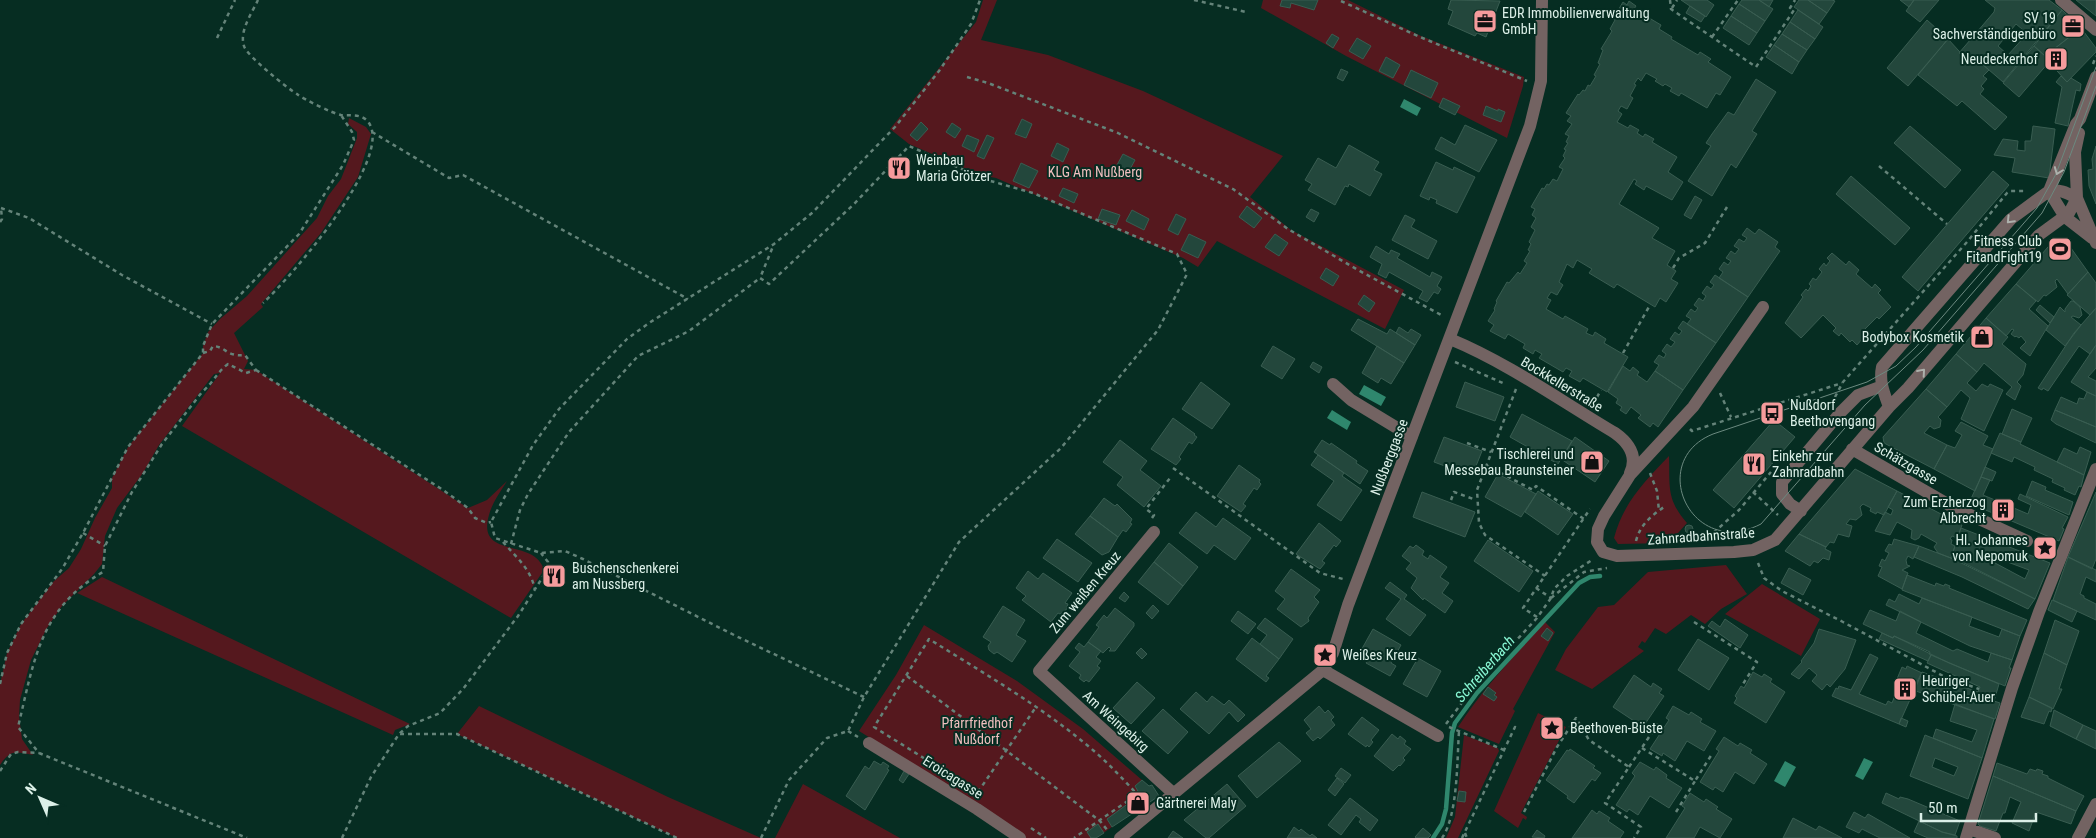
<svg xmlns="http://www.w3.org/2000/svg" width="2096" height="838" font-family="'Roboto Condensed',sans-serif">
	<rect width="100%" height="100%" fill="#062d22"/>
	<path fill="#55181e" d="M983 0H997L981 40 1048 55 1143 91 1283 156 1250 197 1291 230 1404 290 1385 329 1217 241 1198 267 1183 258 996 178 981 175 909 144 890 129 976 22Z
		M1263 0H1348L1421 36 1524 77 1523 86 1507 138 1346 56 1261 8Z
		M349 118 366 127 371 134 358 177 321 233 261 304 263 307 234 333 248 361 244 369 256 370 468 508 487 500 507 481C501 491 492 503 489 515 476 560 535 537 544 570L511 618 182 426 220 373 214 374 159 445 143 473 117 508 105 536 102 564 94 574 62 606 47 628 31 660 20 700 19 716 22 739 33 755C15 752 11 749 0 765V684L7 653 21 624 53 582 69 568 81 549 95 518 112 488V478L128 447 203 353V346L208 332 220 319 247 296 317 218 328 196 341 179 357 138V132L348 124Z
		M1669 456C1670 486 1666 499 1687 523L1669 543 1618 544 1614 538C1623 503 1645 481 1669 456Z
		M1726 565 1747 594 1721 609 1705 624 1691 615 1666 634 1655 628 1645 643 1642 641 1638 647 1644 651 1592 689 1555 670 1566 649 1598 607 1614 605 1648 572Z
		M102 577 410 724 395 730 393 735 77 593Z
		M1762 584 1820 619 1801 656 1725 614Z
		M1545 622 1555 632 1513 709 1515 711 1499 744 1458 727C1483 689 1514 656 1545 622Z
		M924 625 1017 681 1083 729 1142 780 1135 786 1139 793 1132 797 1133 800 1107 819 1112 827 1096 838H1025L962 795 859 731 896 675Z
		M479 706 668 797 761 838H677L457 734Z
		M1538 713 1566 727 1521 813 1527 817 1526 820 1523 818 1518 828 1494 811Z
		M1464 735 1498 748 1499 751 1458 838H1446L1455 817Z
		M803 784 900 838H775Z"/>
	<path fill="#2f876d" d="M1404 99 1421 108 1417 116 1400 107Z
		M1364 385 1386 397 1381 406 1359 394Z
		M1332 410 1351 422 1347 430 1327 418Z
		M1864 758 1873 762 1863 780 1855 776Z
		M1785 761 1796 767 1785 787 1774 781Z"/>
	<g fill="none" stroke-linecap="round" stroke-linejoin="round">
		<path stroke="#2f876d" stroke-width="4.5" d="M1433 838 1442 824 1446 809 1452 733 1455 723 1477 693 1579 583 1590 577 1600 576"/>
	</g>
	<path fill="#23473c" stroke="#395d51" fill-rule="evenodd" d="M1282 0H1318L1314 10 1291 3 1290 8 1280 6Z
		M1451 0 1500 1 1486 37 1477 33 1475 36 1448 24 1453 11 1448 9Z
		M1681 0H1707L1714 5 1706 17Z
		M1742 0H1759L1773 9 1765 21 1739 4Z
		M1759 0H1773L1769 7Z
		M1799 0H1808L1827 13 1819 24 1794 7Z
		M1808 0H1832L1835 1 1827 13Z
		M1900 0H1914L1909 7Z
		M1914 0H1939L1920 22 1906 11Z
		M2049 0 2062 10 2003 82 1974 57 1969 62 1959 53 1994 12 1995 8 1985 0ZM2016 24 2029 35 2027 38 2025 36 2008 55 1998 46Z
		M2076 0H2096V16Z
		M1629 1 1636 6 1634 9 1661 25 1659 29 1672 37 1671 39 1698 55 1700 52 1711 59 1708 62 1731 77 1720 95 1716 93 1707 108 1681 93 1679 96 1670 91 1672 88 1665 84 1663 86 1655 81 1657 79 1646 73 1641 81 1638 78 1634 84 1636 85 1630 96 1633 98 1627 109 1621 106 1618 111 1622 114 1617 122 1628 128 1630 125 1639 130 1637 133 1643 137 1645 134 1654 139 1652 142 1677 157 1668 172 1683 182 1672 200 1646 186 1644 190 1635 184 1637 181 1634 179 1619 204 1659 228 1652 238 1675 251 1667 265 1676 271 1671 279 1678 283 1666 302 1660 298 1655 307 1617 284 1614 288 1589 273 1592 269 1577 260 1573 268 1567 264 1559 282 1563 285 1557 295 1551 292 1547 298 1551 300 1546 309 1563 319 1565 316 1588 329 1586 333 1593 336 1595 332 1606 339 1604 343 1628 357 1607 392 1583 378 1580 382 1569 376 1572 371 1566 368 1563 372 1539 358 1542 354 1535 350 1533 354 1523 348 1525 344 1508 334 1505 339 1490 331 1494 325 1488 321 1495 310 1494 309 1497 302 1496 301 1507 282 1509 283 1518 272 1520 274 1527 263 1524 261 1530 251 1528 250 1531 244 1529 242 1535 230 1531 227 1536 218 1532 215 1535 209 1531 207 1542 188 1544 189 1547 184 1549 185 1553 179 1557 181 1563 169 1559 167 1565 158 1563 156 1566 150 1564 149 1568 143 1566 142 1569 136 1565 134 1572 124 1567 121 1571 116 1566 113 1578 94 1579 95 1583 90 1585 91 1588 85 1590 86 1596 76 1594 75 1600 64 1598 63 1603 50 1601 49 1612 31 1610 29 1615 20 1613 19 1623 2 1627 5Z
		M1739 4 1765 21 1757 33 1731 16Z
		M1690 6 1705 16 1701 22 1686 13Z
		M1798 10 1823 27 1815 39 1790 22Z
		M2062 10 2081 28 2045 56 2034 46Z
		M1731 16 1757 33 1749 45 1723 28Z
		M1927 20 1948 39 1908 86 1887 68Z
		M1790 22 1815 39 1807 50 1782 34Z
		M2081 28 2096 48V52L2067 82 2049 62 2019 97 2003 83 2034 46 2045 56Z
		M1332 34 1339 38 1333 48 1326 43Z
		M1782 34 1807 50 1799 62 1774 45Z
		M1357 38 1371 46 1363 59 1349 51Z
		M1948 39 1969 62 1974 57 1989 70 1983 76 1987 79 1981 86 1984 89 1980 94 2007 117 1995 130 1962 101 1957 106 1918 75Z
		M1774 45 1799 62 1792 74 1766 57Z
		M1386 57 1400 65 1393 78 1379 71Z
		M1341 69 1348 72 1343 81 1337 78Z
		M1411 70 1438 83 1431 98 1404 85Z
		M2061 76 2067 82 2071 78 2081 84 2080 91 2076 90 2068 126 2055 123 2062 87 2056 82Z
		M1756 79 1776 92 1752 131 1757 134 1736 168 1731 164 1712 196 1688 181 1711 146 1706 143 1712 134 1728 112 1734 115Z
		M1443 98 1460 106 1455 115 1439 107Z
		M1486 106 1498 111V109L1505 112 1501 122 1483 115Z
		M1022 119 1032 124 1026 138 1015 134Z
		M921 122 928 129 917 141 910 135Z
		M952 123 961 129 955 138 946 132Z
		M1465 125 1497 140 1479 172 1435 149 1441 137 1455 145Z
		M1910 126 1961 170 1945 188 1894 143Z
		M2033 126 2055 129 2049 178 2012 172 2015 158 1994 155 2003 139 2018 141 2017 150 2025 151V141H2031Z
		M967 135 979 140 974 152 962 146Z
		M987 135 994 138 984 159 977 156Z
		M1057 143 1069 149 1063 162 1051 156Z
		M1349 145 1379 162 1374 170 1382 174 1370 196 1349 184 1348 187 1345 186 1335 205 1308 190 1312 184 1305 180 1318 158 1336 168Z
		M2096 146V204L2089 186 2088 170 2093 169 2092 159Z
		M1123 154 1135 160 1129 171 1117 165Z
		M1436 162 1453 170 1454 167 1475 177 1457 213 1436 203 1437 200 1430 197 1429 200 1420 196Z
		M1021 163 1038 171 1029 188 1013 181Z
		M1993 171 2009 185 1918 291 1902 277Z
		M1851 176 1910 228 1895 245 1836 194Z
		M1063 188 1078 194 1074 203 1059 196Z
		M1695 196 1702 200 1691 219 1684 215Z
		M1247 206 1262 218 1254 228 1239 217Z
		M1102 209 1120 215 1116 225 1098 219Z
		M1311 209 1319 213 1314 222 1306 217Z
		M1132 210 1149 219 1144 230 1126 221Z
		M1176 214 1186 219 1178 235 1168 230Z
		M1405 215 1415 220 1411 227 1437 241 1428 259 1392 240Z
		M1747 228 1755 234 1759 229 1778 242 1775 247 1780 251 1748 297 1719 278 1723 272 1719 269 1724 262 1728 265 1731 261 1726 258 1731 251 1735 254 1739 249 1734 246 1739 239 1744 242 1747 238 1742 235Z
		M1189 234 1206 242 1198 258 1181 250Z
		M1275 234 1288 243 1279 256 1265 247Z
		M2054 240 2066 241 2088 272 2068 294 2057 279 2055 281 2057 287 2046 296 2044 295 2038 302 2016 284Z
		M1376 246 1389 254 1391 250 1400 254 1397 258 1430 277 1432 272 1442 277 1437 286 1441 289 1438 294 1434 292 1427 302 1419 298 1423 291 1389 272 1386 278 1378 274 1382 264 1370 257Z
		M1832 253 1846 265 1849 261 1859 270 1856 274 1872 288 1875 284 1881 290 1878 293 1891 307 1879 319 1877 317 1865 329 1868 332 1857 345 1852 340 1850 342 1841 333 1839 336 1833 331 1836 328 1823 315 1801 338 1785 323 1803 297 1801 295 1806 289 1808 291 1811 286 1809 284 1813 278 1816 280 1822 272 1819 269 1824 263 1826 266 1830 261 1827 258Z
		M1326 268 1339 276 1333 286 1320 278Z
		M2088 272 2096 283V308L2090 315 2067 295Z
		M1715 275 1748 297 1716 343 1687 324 1691 319 1686 316 1691 309 1695 312 1698 308 1694 305 1699 298 1703 301 1706 296 1702 293 1707 286 1711 289 1714 285 1710 282Z
		M2016 284 2036 301 2029 309 2048 326 2030 356 2020 348 2026 342 2021 336 2019 338 2016 336 2015 337 2011 334 2014 330 2012 329 2006 336 1986 318Z
		M1364 295 1375 303 1369 312 1358 304Z
		M2071 301H2073L2080 307 2082 315 2079 318 2073 316 2071 317 2081 325 2065 346 2046 330 2060 307 2065 312V309Z
		M2040 305 2054 317 2050 323 2036 310Z
		M2096 308V345L2090 354 2079 346 2048 391 2043 388 2042 390 2038 388 2074 333Z
		M1986 318 2008 337 2002 344 2026 364 2023 375 2017 382 2021 386 2015 400 2006 394 2012 387 1984 363 1977 372 1956 354Z
		M1358 319 1387 334 1390 329 1415 345 1404 363 1351 330Z
		M1683 321 1716 343 1683 390 1655 371 1659 365 1654 362 1659 355 1664 358 1666 354 1662 351 1667 344 1671 347 1675 342 1670 339 1675 332 1679 335 1682 331 1678 328Z
		M1399 327 1408 333 1411 329 1421 335 1415 345 1396 333Z
		M2096 345V368L2088 377 2096 381V396L2087 392 2071 382Z
		M1273 346 1295 359 1282 379 1261 366Z
		M1377 346 1404 363 1391 384 1381 378 1378 383 1362 373Z
		M1956 354 1977 372 1967 383 1976 391 1982 384 1988 387 1990 384 2003 390 1984 431 1961 419 1970 398 1961 390 1947 407 1926 389Z
		M1313 362 1322 367 1319 373 1310 367Z
		M1623 366 1630 371 1633 367 1639 372 1637 375 1647 382 1655 371 1683 390 1658 427 1653 423 1650 427 1638 418 1641 415 1631 407 1626 414 1620 410 1622 407 1616 403 1618 399 1608 392Z
		M1201 382 1230 404 1212 429 1182 409Z
		M1465 382 1504 397 1495 421 1456 407Z
		M1926 389 1947 407 1938 417 1941 420 1940 427 1934 429 1930 426 1924 433 1947 445 1934 469 1884 443 1883 437Z
		M2087 392 2096 396V427L2055 410 2061 397 2077 404 2079 398 2084 399Z
		M2012 409 2032 418 2021 442 2002 434Z
		M2055 410 2096 427V443L2056 424 2051 420Z
		M1522 414 1572 441 1558 464 1510 437Z
		M1173 418 1195 434 1194 435 1197 437 1192 444 1189 442 1179 457 1181 459 1176 465 1151 449Z
		M1774 420 1795 437 1734 508 1713 490Z
		M1961 422 1988 436 1983 445 1993 449 1975 491 1934 469 1947 445 1955 448 1962 435 1955 431Z
		M2000 433 2021 442 2020 444 2084 475 2081 487 2079 486 2075 495 2064 490 2065 488 2052 482 2053 479 2034 470 2035 467 2014 457 2012 462 1991 453Z
		M1444 437 1482 451 1472 476 1434 462Z
		M1575 437 1609 461 1595 482 1561 459Z
		M1120 440 1147 461 1140 470 1161 486 1144 507 1117 485 1123 477 1103 462Z
		M1322 440 1330 445 1331 443 1357 461 1356 463 1368 471 1360 484 1314 452Z
		M2080 447 2091 452 2084 475 2057 462 2064 448 2077 454Z
		M1318 455 1344 473 1342 476 1362 490 1341 521 1317 505 1334 481 1311 465Z
		M1239 465 1260 480 1259 482 1261 484 1257 490 1254 488 1243 504 1246 506 1241 512 1217 496Z
		M1985 467 1996 472 1992 481 1981 477Z
		M1855 469 1897 491 1884 515 1877 512 1876 514 1870 511 1871 508 1863 504 1860 507 1862 515 1856 520 1850 519 1846 524 1852 526 1849 537 1838 534 1834 543 1830 542 1826 547 1799 534Z
		M1498 474 1536 494 1521 517 1485 497Z
		M1981 477 1990 480 1983 495 2028 514 2031 505 2018 499 2020 494 2068 517 2062 528 2064 529 2059 541 1969 503Z
		M2032 481 2046 487 2045 490 2073 502 2069 515 2026 496Z
		M1538 491 1573 514 1558 535 1525 512Z
		M1897 491 1962 525 1957 538 1952 536 1950 539 1952 540 1951 544 1955 546 1951 558 1938 553 1934 547 1937 543 1921 534 1919 538 1915 540 1911 538 1912 530 1897 522 1890 535 1875 531 1885 512 1891 515 1893 510 1888 507Z
		M1422 492 1475 512 1465 537 1413 517Z
		M2096 492V559L2092 569 2068 557Z
		M1104 498 1115 506 1117 504 1132 519 1130 523 1132 524 1126 532 1123 530 1118 537 1090 516Z
		M1196 512 1216 527 1223 518 1251 538 1235 560 1214 545 1207 554 1179 533Z
		M1090 516 1118 537 1109 552 1102 555 1075 534Z
		M1319 523 1341 541 1336 547 1334 545 1322 561 1325 563 1320 569 1296 554Z
		M1685 529a4 4 0 1 1 8 0a4 4 0 1 1-8 0Z
		M1961 528 2050 563 2035 599 1951 558ZM1997 558 2029 570 2025 579 1995 563Z
		M1799 534 1826 547 1825 549 1831 552 1829 560 1823 558 1818 563 1814 561 1810 566 1785 551Z
		M1057 539 1092 563 1078 582 1043 558Z
		M1894 539 1919 546 1913 559 1908 556 1906 560 1907 565 1910 566 1902 570 1908 573 1902 589 1878 576 1882 567 1879 566 1882 559 1885 561 1889 553 1885 551 1889 544 1892 545Z
		M1488 540 1533 571 1519 592 1474 561Z
		M1169 543 1198 567 1183 586 1154 562Z
		M2044 543 2054 547 2051 555 2041 551 2042 544Z
		M1416 545 1424 551 1422 555 1428 559 1430 555 1447 567 1440 577 1449 583 1442 593 1453 601 1445 613 1424 598 1423 600 1411 588 1417 578 1406 569 1411 563 1402 556 1410 546 1413 548Z
		M1919 546 1964 563 2035 599 2028 609 1962 577 1914 557Z
		M2068 557 2096 570V582L2086 577 2080 594 2084 596V598L2096 604V620L2053 600Z
		M1154 562 1183 586 1168 605 1138 582Z
		M1789 568 1811 580 1803 595 1781 583Z
		M1291 569 1320 590 1314 597 1319 602 1308 618 1309 621 1301 627 1277 609 1285 599 1275 591Z
		M1028 571 1038 579 1043 573 1072 593 1065 603 1068 604 1066 610 1060 614 1058 613 1051 622 1022 600 1026 596 1016 588Z
		M1907 575 1935 586 1936 583 1944 586 1945 584 1950 586 1949 588 2027 620 2020 636 1902 590Z
		M1390 582 1407 595 1404 599 1426 615 1410 636 1386 619 1401 599 1385 588Z
		M1124 592 1129 597 1125 602 1119 598Z
		M1899 594 1919 604 1922 598 1972 617 1969 626 1999 637 2002 629 2020 636 2012 660 1970 646 1886 605 1889 599 1895 602Z
		M2052 600 2077 611 2072 622 2048 610Z
		M1153 605 1159 611 1152 619 1146 613Z
		M1003 606 1025 620 1016 635 1026 641 1012 662 997 652 994 654 989 650 988 646 991 642 983 637Z
		M1115 608 1134 623V626L1115 651H1109L1111 649 1109 647 1103 653 1088 642 1099 627 1096 625 1104 615 1107 618Z
		M1870 610 1896 621 1900 611 1921 622 1916 633 1953 651 1957 649 1988 662 1991 653 2012 660 2009 668H2011L2005 686 1949 663 1894 636 1893 638 1863 624Z
		M1238 611 1256 624 1248 634 1231 621Z
		M1265 618 1293 639 1279 659 1260 644 1267 635 1257 628Z
		M1725 619 1748 635 1740 648 1708 626 1712 621 1720 627Z
		M2055 620 2079 631 2067 665 2044 653Z
		M1547 628 1553 633 1548 641 1541 636Z
		M1373 629 1401 645 1391 663 1396 666 1390 676 1366 663 1368 660 1359 654Z
		M1819 629 1856 640 1845 669 1830 687 1827 684 1822 690 1812 681 1817 675 1809 668 1799 679 1791 674 1802 662 1801 661 1814 643Z
		M1882 633 1893 638 1894 636 1930 652 1929 654 1931 655 1928 661 1879 639Z
		M1252 638 1279 659 1266 676 1269 678 1266 682 1236 659Z
		M1698 639 1729 658 1709 690 1678 670Z
		M1088 642 1101 651 1096 657 1101 661 1097 666 1100 668 1089 682 1086 680 1084 682 1079 678 1081 675 1069 666 1080 652 1075 648 1079 643 1084 647Z
		M1141 648 1147 654 1142 659 1136 653Z
		M2044 653 2067 665 2059 689H2062L2053 709 2029 697Z
		M1870 654 1878 658 1859 694 1886 705 1888 701 1892 703 1901 681 1897 679 1902 667 1906 669 1907 666 1922 673 1899 724 1832 696 1836 688 1838 689 1839 686 1851 690Z
		M1931 655 1999 684 1994 701 2000 703 1995 719 1913 690 1922 672 1978 692 1980 687 1927 663Z
		M1418 658 1441 671 1427 697 1403 684Z
		M1753 672 1762 677 1764 674 1772 679 1770 682 1785 692 1766 723 1734 703 1737 698 1735 696 1741 686 1744 688Z
		M1634 675 1651 687 1653 683 1662 689 1659 693 1664 696 1643 727 1613 707Z
		M1137 682 1155 698 1131 724 1113 708Z
		M1488 687 1496 693 1494 695 1497 697 1494 701 1483 694Z
		M1196 692 1207 702 1212 696 1224 705 1229 700 1245 715 1238 722 1229 712 1209 734 1180 709Z
		M2029 697 2052 708 2051 712 2049 711 2044 724 2021 717Z
		M1955 704 1994 719 1982 758 1933 738 1936 729 1972 742 1977 730 1950 721Z
		M1319 706 1325 713 1328 710 1334 717 1331 720 1335 725 1320 739 1318 737 1313 741 1306 733 1311 729 1304 720Z
		M1673 706 1689 715 1691 712 1702 719 1700 722 1716 731 1704 751 1687 741 1675 761 1663 753 1662 756 1650 749 1669 720 1666 718Z
		M1163 709 1188 732 1168 754 1142 731Z
		M2054 710 2083 725 2076 739 2050 726Z
		M1362 717 1379 730 1371 740 1373 742 1369 747 1367 745 1366 747 1348 734Z
		M1901 718 1908 721 1906 727 1899 724Z
		M2083 725 2096 731V749L2076 739Z
		M1392 734 1398 739 1400 736 1406 741 1404 744 1411 749 1403 758 1405 760 1400 766 1399 765 1393 771 1374 756Z
		M1925 735 1982 758 1968 799 1910 776ZM1935 758 1958 767 1954 776 1932 767Z
		M1724 737 1738 746 1740 743 1752 750 1750 753 1767 764 1754 784 1735 772 1723 792 1715 787 1713 790 1700 782 1719 751 1716 749Z
		M1279 742 1301 761 1257 798 1238 776Z
		M1570 749 1595 766 1593 768 1601 773 1595 781 1592 779 1574 803 1567 798 1568 796 1546 780 1567 750 1569 751Z
		M874 761 881 765 883 762 889 766 887 769 889 770 865 810 846 796 865 766 869 769Z
		M1640 762 1654 770 1656 767 1667 775 1666 778 1682 788 1669 808 1650 796 1638 815 1629 809 1627 812 1616 805 1635 776 1632 773Z
		M1997 763 2027 774 2030 769 2036 771 2037 769 2043 771 2042 774 2048 776V778L2084 796 2076 811 1993 776Z
		M1341 768 1351 775 1345 783 1335 776Z
		M904 771 909 774 903 783 899 780Z
		M1993 776 2076 811 2071 824 2036 812 2029 831 2012 823 2021 802 2010 797 2005 813H2003L1996 831 1980 826 1978 824Z
		M1337 778 1344 784 1335 796 1328 790Z
		M1142 780 1149 786 1152 785 1159 796 1112 827 1107 819 1133 800 1132 797 1139 793 1135 786Z
		M1227 784 1246 806 1209 838H1206L1184 820Z
		M1459 791 1466 792 1465 802 1457 801Z
		M1690 793 1704 802 1706 799 1718 807 1716 809 1732 819 1720 838 1700 827 1694 838H1666L1685 808 1682 806Z
		M1886 793 1899 799 1900 797 1908 799 1960 821 1955 835 1942 832 1882 803Z
		M1350 798 1378 820 1370 831 1359 822 1361 819 1356 815 1341 835 1328 825Z
		M1592 810 1597 814 1599 811 1610 818 1608 821 1624 832 1620 838H1572Z
		M1854 812 1865 818 1868 814 1910 838H1880L1862 829 1859 833 1846 827Z
		M1793 818 1816 830 1819 826 1842 838H1783Z
		M1919 821 1942 832 1957 836V838H1928L1914 832Z
		M1098 824 1104 833 1096 838H1091L1087 832Z
		M1294 827 1299 831 1301 829 1310 836 1312 834 1317 838H1287Z
		M1423 828 1431 835 1428 838H1416L1415 837Z
		M1537 830 1545 836 1544 838 1532 837Z
		M1173 831 1183 838H1168Z"/>
	<g fill="none" stroke-linecap="round" stroke-linejoin="round">
		<path stroke="#648379" stroke-width="2.5" stroke-dasharray="4 4" stroke-linecap="butt" d="M258 0C252 13 239 31 244 46 246 55 287 88 297 94 303 99 334 114 341 115 351 116 362 113 369 123 393 160 290 278 263 303
			M1194 0 1246 12
			M1670 0 1671 9 1756 67 1794 10 1790 8 1795 0
			M1341 1 1420 37 1527 81
			M1672 8 1677 0
			M1712 37 1738 0
			M217 38 235 0
			M2093 64 2096 56
			M967 77 988 83 1118 133 1233 189 1288 229 1358 270 1443 316
			M372 132 449 178 463 175 688 299
			M1879 166 1947 224
			M1 208 29 218 122 275 212 324
			M0 222 2 219 1 208
			M1673 268 1679 258 1705 243 1727 207
			M203 353 210 351 213 346C227 347 226 357 245 355L256 370 246 373 228 364C217 372 213 383 202 392L162 444 132 492 105 546 103 572C39 609 34 662 18 727L39 753 247 838
			M1623 353 1650 305
			M1455 362 1505 384
			M256 370 443 490 468 508 475 518 487 523 491 522
			M1516 389 1477 490 1479 523 1485 535 1545 576
			M1720 393 1731 417
			M1835 397 1843 382 1967 242 2007 193 2010 191H2025
			M1593 404 1601 390
			M1690 429 1692 431 1842 383
			M1467 443 1491 452
			M1486 465 1533 490 1536 486 1584 519
			M1173 468 1320 573 1343 579
			M1650 473 1657 491 1659 511
			M1753 492 1778 515
			M1451 500 1454 492 1476 500
			M1152 518 1154 515 1146 509 1170 478
			M83 533 105 546
			M1709 539 1712 534 1739 510 1771 472
			M2041 540 2049 542V545
			M1636 541C1640 525 1651 516 1664 507
			M503 542C516 557 531 569 535 590
			M511 544 520 510 528 494 569 432 638 356 689 331 760 278
			M2035 551 2044 554 2045 553
			M1758 563 1764 578 1782 591 1843 622 1945 677 1979 689
			M1536 588 1551 598
			M1551 598 1584 572 1607 568
			M1537 617 1523 608 1590 509
			M1694 622 1757 662 1743 684
			M907 676 1100 821 1108 831
			M0 684 7 653 21 624 62 569 83 533 128 447 203 353V346L212 324 299 234 343 165 354 140 352 132 341 115
			M864 697 736 636 583 559 565 551 541 553 495 538 491 522 533 445 559 409 627 339 649 323 774 244 812 213 895 127 939 71 971 24 980 0
			M1446 724 1476 684 1537 618 1551 598 1554 589 1567 576 1592 560
			M1449 727 1504 750
			M848 731 858 737
			M400 734H457L677 838
			M1642 748 1695 781 1712 754
			M938 767 874 727 929 639C985 674 1044 708 1094 751 1109 764 1122 778 1135 792L1129 800 1074 838
			M1629 767 1659 722
			M0 771 11 754 18 752 39 753
			M978 792 1036 707
			M1524 812 1557 747 1576 718 1589 740 1629 767 1605 803 1641 827 1634 838
			M1676 812 1695 781
			M1031 828 1046 838
			M1465 833 1467 838
			M342 838 371 777 399 734 408 726 440 713 463 689 518 616 544 575 548 562 541 553
			M761 838 789 780 827 738 848 731 864 697 959 542 1061 448 1158 330 1187 274 1177 254 1033 193 987 180 909 146 854 204 769 284 760 278 774 244
			M1442 838C1458 815 1457 760 1459 731
			M1462 838 1515 727 1517 728"/>
		<path stroke="#736362" stroke-width="12" d="M2061 0 2096 30
			M2079 133 2075 152 2077 198 2096 243
			M2049 191 2065 217 2092 238
			M2049 191C2060 189 2067 193 2077 198
			M1763 307 1693 407 1630 475 1604 516 1598 529 1597 542 1603 552 1617 556 1734 552 1753 550 1775 540 1889 407 1908 388 2039 235 2069 213 2077 198
			M1450 339C1508 363 1561 401 1615 433 1629 443 1638 456 1630 473
			M1333 384 1351 400 1412 437
			M1889 407C1884 393 1879 381 1882 367L2011 219 2049 191 2076 124 2080 119 2096 77
			M1852 449 1951 506 2027 541
			M1801 511 1790 504 1782 494V482L1840 413 1858 395 1882 386
			M1154 532 1039 671 1174 794
			M1323 670 1438 736
			M869 743 977 809 1020 838
			M1969 829 1995 838
			M1120 838 1323 670 1333 653 1348 605 1530 126 1541 81 1542 0
			M1966 838 2012 688 2039 612 2096 469
			M2078 838 2096 804"/>
		<path stroke="#6c8a80" stroke-width="1" d="M2096 67 2056 174 2037 208 1916 347 1896 366 1867 382 1713 434C1646 461 1691 560 1761 524L1865 405 1923 350 2042 213 2064 172 2096 86"/>
	</g>
	<defs><path id="oneway-chevron" d="M-2-3.5L2.5 0L-2 3.5" fill="none" stroke-width="1.6" stroke-linecap="round" stroke-linejoin="round" transform="scale(1.25)"/></defs>
	<g stroke="#adb1ac">
		<use href="#oneway-chevron" transform="translate(2058 171) rotate(111)"/>
		<use href="#oneway-chevron" transform="translate(2010 220) rotate(134)"/>
		<use href="#oneway-chevron" transform="translate(1922 372) rotate(-49)"/>
	</g>
	<defs>
		<g id="office-square" transform="scale(1.25)"><rect x="-9" y="-9" width="18" height="18" rx="4" fill="#f59b9c" stroke="#062d22"/><path d="M-6-3h4V-5.5h4V-3h4V5H-6ZM-1-4.5V-3h2v-1.5ZM-6 0V1H6V0Z" fill="#111"/></g>
		<g id="building-square" transform="scale(1.25)"><rect x="-9" y="-9" width="18" height="18" rx="4" fill="#f59b9c" stroke="#062d22"/><path d="M-4-6H4V6H1V3H-1V6H-4ZM-2.5-4.3h1.7v1.8h-1.7ZM.8-4.3h1.7v1.8H.8ZM-2.5-1h1.7V.8h-1.7ZM.8-1h1.7V.8H.8Z" fill="#111"/></g>
		<g id="restaurant-square" transform="scale(1.25)"><rect x="-9" y="-9" width="18" height="18" rx="4" fill="#f59b9c" stroke="#062d22"/><path d="M-5-6h1v4h1v-4h1v4h1v-4h1v5L-1.5 .5V6h-2V.5L-5-1ZM5-6V6H3V1.5H1.5Q1.5-4 5-6Z" fill="#111"/></g>
		<g id="stadium-square" transform="scale(1.25)"><rect x="-9" y="-9" width="18" height="18" rx="4" fill="#f59b9c" stroke="#062d22"/><path d="M0-5a6.5 5 0 1 0 0 10a6.5 5 0 1 0 0-10ZM-3.5-1.8h7v3.6h-7Z" fill="#111"/></g>
		<g id="shop-square" transform="scale(1.25)"><rect x="-9" y="-9" width="18" height="18" rx="4" fill="#f59b9c" stroke="#062d22"/><path d="M-5-2.5h2.3a2.7 3.5 0 0 1 5.4 0H5L5.5 6h-11ZM-1.5-2.5h3a1.5 2.3 0 0 0-3 0Z" fill="#111"/></g>
		<g id="bus-square" transform="scale(1.25)"><rect x="-9" y="-9" width="18" height="18" rx="4" fill="#f59b9c" stroke="#062d22"/><path d="M-5-6H5V4H4V6H2V4H-2V6H-4V4H-5ZM-3.5-4V0h7V-4ZM-3.5 1.2v1.5H-2V1.2ZM2 1.2v1.5H3.5V1.2Z" fill="#111"/></g>
		<g id="sight-square" transform="scale(1.25)"><rect x="-9" y="-9" width="18" height="18" rx="4" fill="#f59b9c" stroke="#062d22"/><path d="M0-6L1.8-2.2L6-1.7L2.9 1.2L3.7 5.4L0 3.3L-3.7 5.4L-2.9 1.2L-6-1.7L-1.8-2.2Z" fill="#111"/></g>
	</defs>
	<g fill-rule="evenodd">
		<use href="#office-square" x="1485" y="21"/>
		<use href="#office-square" x="2073" y="26"/>
		<use href="#building-square" x="2056" y="59"/>
		<use href="#restaurant-square" x="899" y="168"/>
		<use href="#stadium-square" x="2060" y="249"/>
		<use href="#shop-square" x="1982" y="337"/>
		<use href="#bus-square" x="1772" y="413"/>
		<use href="#shop-square" x="1592" y="462"/>
		<use href="#restaurant-square" x="1754" y="464"/>
		<use href="#building-square" x="2003" y="510"/>
		<use href="#sight-square" x="2045" y="548"/>
		<use href="#restaurant-square" x="554" y="576"/>
		<use href="#sight-square" x="1325" y="655"/>
		<use href="#building-square" x="1905" y="689"/>
		<use href="#sight-square" x="1552" y="728"/>
		<use href="#shop-square" x="1138" y="803"/>
	</g>
	<g text-anchor="middle" stroke-width="4" stroke-linejoin="round" paint-order="stroke">
		<g font-size="14" fill="#dcf0e8" stroke="#062d22" text-anchor="start">
			<text x="1502" y="18">EDR Immobilienverwaltung<tspan x="1502" dy="16">GmbH</tspan></text>
			<text x="2056" y="23" text-anchor="end">SV 19<tspan x="2056" dy="16">Sachverständigenbüro</tspan></text>
			<text x="2038" y="64" text-anchor="end">Neudeckerhof</text>
			<text x="916" y="165">Weinbau<tspan x="916" dy="16">Maria Grötzer</tspan></text>
			<text x="2042" y="246" text-anchor="end">Fitness Club<tspan x="2042" dy="16">FitandFight19</tspan></text>
			<text x="1964" y="342" text-anchor="end">Bodybox Kosmetik</text>
			<text x="1790" y="410">Nußdorf<tspan x="1790" dy="16">Beethovengang</tspan></text>
			<text x="1574" y="459" text-anchor="end">Tischlerei und<tspan x="1574" dy="16">Messebau Braunsteiner</tspan></text>
			<text x="1772" y="461">Einkehr zur<tspan x="1772" dy="16">Zahnradbahn</tspan></text>
			<text x="1986" y="507" text-anchor="end">Zum Erzherzog<tspan x="1986" dy="16">Albrecht</tspan></text>
			<text x="2028" y="545" text-anchor="end">Hl. Johannes<tspan x="2028" dy="16">von Nepomuk</tspan></text>
			<text x="572" y="573">Buschenschenkerei<tspan x="572" dy="16">am Nussberg</tspan></text>
			<text x="1342" y="660">Weißes Kreuz</text>
			<text x="1922" y="686">Heuriger<tspan x="1922" dy="16">Schübel-Auer</tspan></text>
			<text x="1570" y="733">Beethoven-Büste</text>
			<text x="1156" y="808">Gärtnerei Maly</text>
		</g>
		<g font-size="14" fill="#f0bebe" stroke="#062d22">
			<text x="1095" y="177">KLG Am Nußberg</text>
			<text x="977" y="728">Pfarrfriedhof<tspan x="977" dy="16">Nußdorf</tspan></text>
		</g>
		<g font-size="14" fill="#dcf0e8" stroke="#062d22">
			<text transform="translate(1562 384) rotate(31)" y="5">Bockkellerstraße</text>
			<text transform="translate(1389 457) rotate(-69)" y="5">Nußberggasse</text>
			<text transform="translate(1906 463) rotate(30)" y="5">Schätzgasse</text>
			<text transform="translate(1701 536) rotate(-4)" y="5">Zahnradbahnstraße</text>
			<text transform="translate(1085 592) rotate(-50)" y="5">Zum weißen Kreuz</text>
			<text transform="translate(1116 721) rotate(42)" y="5">Am Weingebirg</text>
			<text transform="translate(953 777) rotate(32)" y="5">Eroicagasse</text>
		</g>
		<g font-size="15" font-style="italic" fill="#8afad6" stroke="#062d22">
			<text transform="translate(1485 669) rotate(-49)" y="5">Schreiberbach</text>
		</g>
	</g>
	<g transform="translate(40 798) rotate(315)" stroke="#062d22" stroke-width="4" paint-order="stroke">
	<path d="M0-4L9 19L0 12L-9 19Z" fill="#dcf0e8"/>
	<text y="-8" font-size="14" font-weight="bold" text-anchor="middle" fill="#dcf0e8">N</text>
	</g>
	<path d="M1921 813v8h115v-8" fill="none" stroke="#dcf0e8" stroke-width="2.5"/>
	<text x="1928" y="813" font-size="15" fill="#dcf0e8" stroke="#062d22" stroke-width="4" paint-order="stroke">50 m</text>
</svg>
